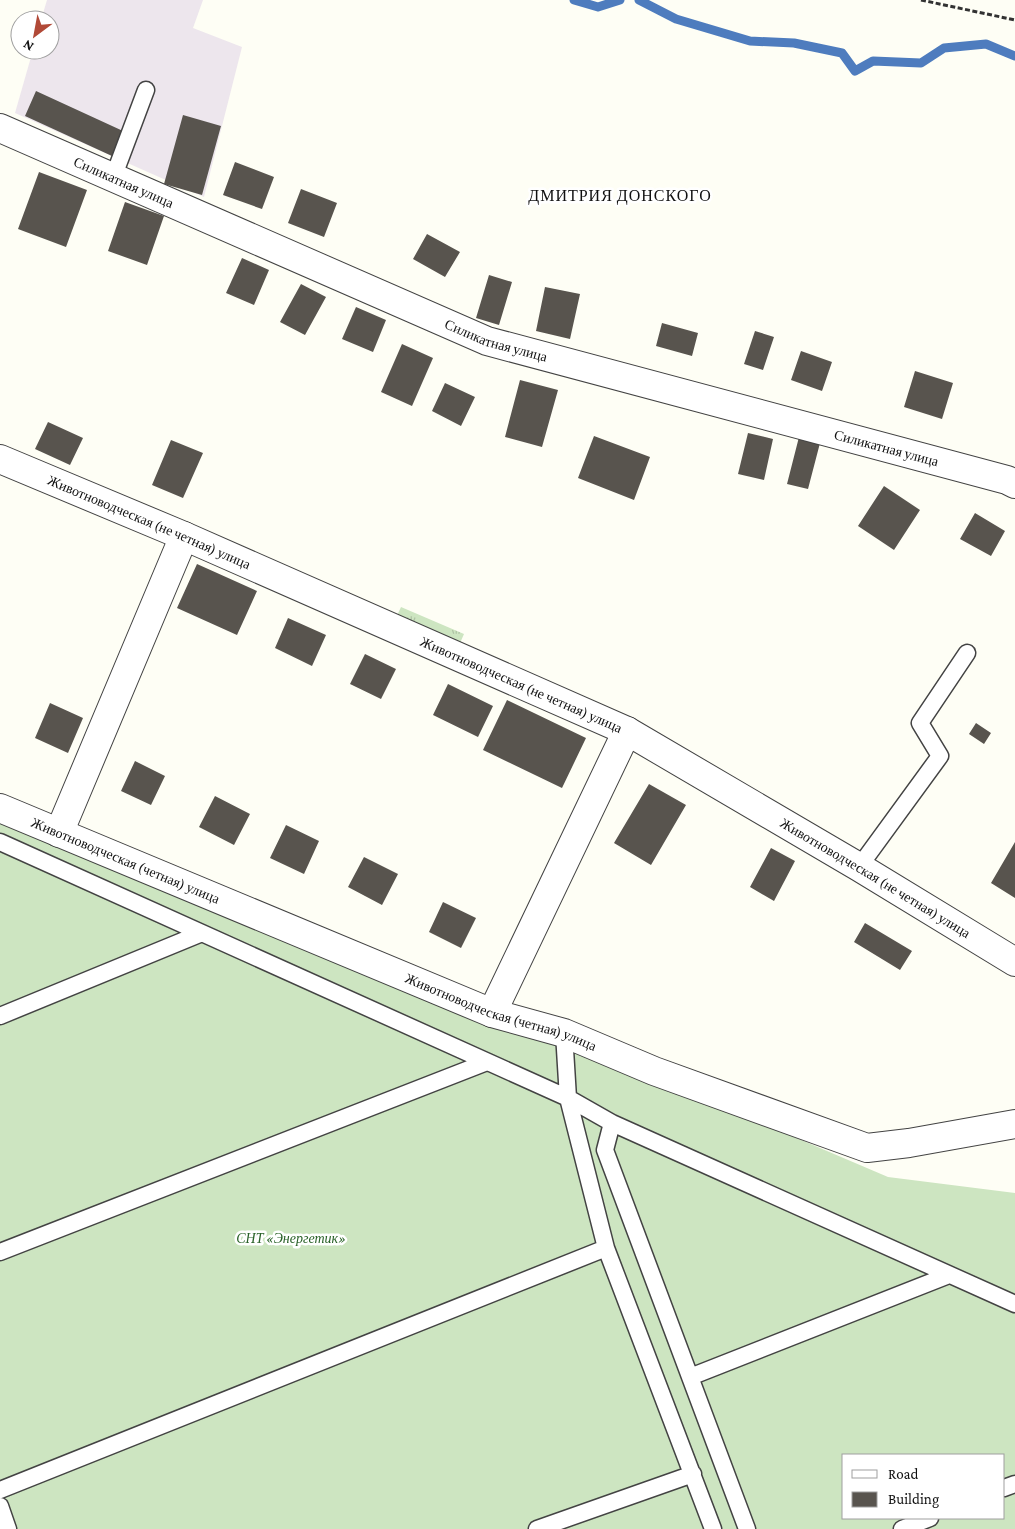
<svg xmlns="http://www.w3.org/2000/svg" width="1015" height="1529" font-family="'Crimson Pro',serif">
	<defs>
		<pattern id="grass-tufts" width="24" height="20" patternUnits="userSpaceOnUse" patternTransform="scale(1.25)"><rect width="24" height="20" fill="#cde5c1"/><path d="M3 7l-1-3M5 7V3M7 7l1-3M15 17l-1-3M17 17v-4M19 17l1-3" fill="none" stroke="#afc3a5"/></pattern>
	</defs>
	<rect width="100%" height="100%" fill="#fefef5"/>
	<path fill="#ede6ed" d="M47 0H203L193 28 242 47 204 197 15 113 33 50H50V20H41Z"/>
	<path fill="url(#grass-tufts)" d="M401 607 464 634 457 650 394 622Z"/>
	<path fill="#cde5c1" fill-rule="evenodd" d="M0 798 888 1177 1015 1193V1529H0ZM844 1455H1004V1518H844Z"/>
	<g fill="none" stroke-linecap="round" stroke-linejoin="round">
		<path stroke="#4e7cbe" stroke-width="9" d="M574 0 598 7 620 0
			M639 0 676 19 750 41 794 43 842 53 855 71 873 61 921 63 944 48 986 44 1015 56"/>
	</g>
	<path fill="#58544e" d="M36 91 123 131 112 156 25 116Z
		M183 115 221 126 202 195 164 184Z
		M235 162 274 177 262 209 223 195Z
		M39 172 87 190 66 247 18 229Z
		M301 189 337 203 324 237 288 223Z
		M125 202 164 216 147 265 108 251Z
		M427 234 460 252 445 277 413 259Z
		M242 258 269 270 254 305 226 293Z
		M489 275 512 282 499 325 476 318Z
		M301 284 326 297 305 335 280 322Z
		M545 287 580 294 570 339 536 331Z
		M356 307 386 320 373 352 342 339Z
		M662 323 698 333 692 356 656 346Z
		M755 331 774 337 763 370 744 364Z
		M402 344 433 358 412 406 381 392Z
		M801 351 832 362 822 391 791 380Z
		M915 371 953 383 942 419 904 407Z
		M520 380 558 390 542 447 505 437Z
		M445 383 475 397 461 426 432 411Z
		M48 422 83 438 70 465 35 449Z
		M748 433 773 439 764 480 738 474Z
		M594 436 650 457 634 500 578 478Z
		M799 437 820 443 808 489 787 484Z
		M171 440 203 453 183 498 152 485Z
		M884 486 920 510 894 550 858 526Z
		M975 513 1005 531 991 556 960 539Z
		M197 564 257 591 237 635 177 608Z
		M288 618 326 635 312 666 275 648Z
		M365 654 396 669 381 699 350 684Z
		M448 684 493 706 478 737 433 715Z
		M507 700 586 738 562 788 483 750Z
		M50 703 83 718 68 753 35 738Z
		M976 723 991 733 984 744 969 734Z
		M135 761 165 776 151 805 121 791Z
		M649 784 686 805 651 865 614 843Z
		M215 796 250 814 234 845 199 827Z
		M286 825 319 841 304 874 270 858Z
		M1015 842V898L991 883Z
		M771 848 795 861 774 901 750 887Z
		M364 857 398 874 382 905 348 887Z
		M443 902 476 918 461 948 429 932Z
		M865 923 912 951 900 970 854 942Z"/>
	<g fill="none" stroke-linecap="round" stroke-linejoin="round">
		<g stroke="#434343" stroke-width="19">
			<path id="lane" d="M113 178 146 90
				M0 842 568 1098 606 1248 713 1529
				M859 867 940 756 920 723 967 653
				M0 1016 202 933
				M564 1033 568 1098 612 1123 605 1150 747 1529
				M612 1123 1015 1304
				M0 1252 487 1062
				M690 1377 949 1275
				M1004 1488 1015 1484
				M0 1490 606 1248
				M0 1506 8 1529
				M537 1529 693 1474
				M902 1529 930 1518"/>
		</g>
		<g stroke="#434343" stroke-width="30">
			<g id="street">
				<path id="s1" d="M0 128 487 341 1007 480 1015 484"/>
				<path id="s2" d="M0 459 184 536 627 731 859 867 1015 962"/>
				<path id="s3" d="M0 808 492 1013 564 1033 654 1071 867 1148 909 1143 1015 1124"/>
				<path d="M59 833 184 536"/>
				<path d="M492 1013 627 731"/>
			</g>
		</g>
		<path stroke="#323232" stroke-width="3" stroke-dasharray="5 2.5" stroke-linecap="butt" d="M921 0 1015 20"/>
		<use href="#lane" stroke="#fff" stroke-width="16"/>
		<use href="#street" stroke="#fff" stroke-width="28"/>
	</g>
	<g text-anchor="middle" stroke-width="5" stroke-linejoin="round" paint-order="stroke">
		<g font-size="14" fill="#101010" stroke="#fff">
			<text dy="5" stroke="none"><textPath href="#s1" startOffset="135">Силикатная улица</textPath></text>
			<text dy="5" stroke="none"><textPath href="#s1" startOffset="540">Силикатная улица</textPath></text>
			<text dy="5" stroke="none"><textPath href="#s1" startOffset="945">Силикатная улица</textPath></text>
			<text dy="5" stroke="none"><textPath href="#s2" startOffset="162">Животноводческая (не четная) улица</textPath></text>
			<text dy="5" stroke="none"><textPath href="#s2" startOffset="568">Животноводческая (не четная) улица</textPath></text>
			<text dy="5" stroke="none"><textPath href="#s3" startOffset="136">Животноводческая (четная) улица</textPath></text>
			<text dy="5" stroke="none"><textPath href="#s2" startOffset="972">Животноводческая (не четная) улица</textPath></text>
			<text dy="5" stroke="none"><textPath href="#s3" startOffset="541">Животноводческая (четная) улица</textPath></text>
		</g>
		<g font-size="14" font-style="italic" fill="#286127" stroke="#fff">
			<text x="291" y="1243">СНТ «Энергетик»</text>
		</g>
		<g font-size="16" letter-spacing="1" fill="#101010" stroke="#fff">
			<text x="620" y="201">ДМИТРИЯ ДОНСКОГО</text>
		</g>
	</g>
	<rect x="842" y="1454" width="162" height="65" fill="#ffffff" stroke="#9f9f9f"/>
	<rect x="852" y="1470" width="25" height="8" fill="#ffffff" stroke="#9f9f9f"/>
	<text x="888" y="1479" font-size="15" fill="#101010">Road</text>
	<rect x="852" y="1492" width="25" height="15" fill="#58544e" stroke="#9f9f9f"/>
	<text x="888" y="1504" font-size="15" fill="#101010">Building</text>
	<g transform="translate(35 35) rotate(212)"><circle r="24" fill="#ffffff" stroke="#9f9f9f"/>
	<path d="M0-4L9 19L0 12L-9 19Z" fill="#b14937"/>
	<text y="-8" font-size="14" font-weight="bold" text-anchor="middle" fill="#101010">N</text>
	</g>
</svg>
